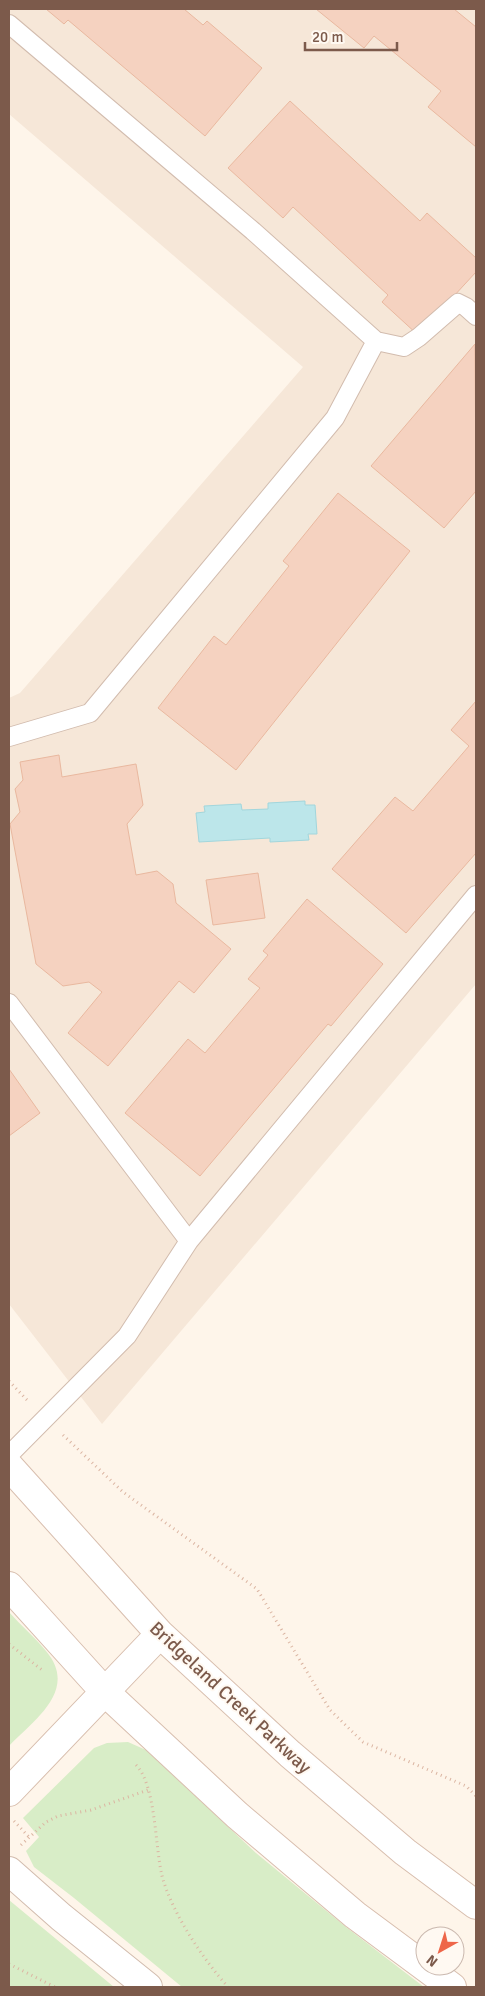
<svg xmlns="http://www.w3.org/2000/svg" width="485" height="1996" font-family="Signika,sans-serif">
	<rect width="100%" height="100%" fill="#fef5ea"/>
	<path fill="#f6e7d8" d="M9 9H476V984L102 1424 9 1304V698L20 693 303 367 9 114Z"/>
	<path fill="#d8edc7" d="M9 1612C21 1626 35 1637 46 1651 79 1690 34 1720 9 1746Z
		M128 1742 146 1750 256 1853 346 1927 424 1987H182L74 1898 34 1867 26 1851 39 1837 23 1818 94 1748 107 1743Z
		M9 1900 114 1987H9Z"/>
	<path fill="#bce6ea" stroke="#a2d6dc" d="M305 801V805H315L317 834H308L309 840 270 842V838L199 842 196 813 205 812 204 806 241 804 242 810 268 809V803Z"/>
	<path fill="#f5d2c0" stroke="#e9b89f" d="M46 9H184L203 25 207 21 262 68 205 136 68 20 64 24Z
		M316 9H454L476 27V147L428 107 441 91 374 36 364 48Z
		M290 101 420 221 427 213 476 258V272L418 335 382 302 388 295 293 207 283 218 228 168Z
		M475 344 476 491 444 528 371 466Z
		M338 493 410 551 236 770 158 708 214 636 226 645 289 566 283 561Z
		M476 701V853L406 933 332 869 395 797 413 811 469 746 451 730Z
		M59 755 62 777 136 764 143 805 127 824 136 875 157 871 173 884 176 903 231 949 194 993 179 981 108 1066 68 1033 102 992 89 982 63 986 36 964 10 824 20 812 15 789 23 780 20 762Z
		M258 873 265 918 213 925 206 880Z
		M307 899 383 964 331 1026 328 1024 200 1176 125 1113 188 1039 205 1053 260 988 248 979 268 955 263 951Z
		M9 1069 40 1113 9 1136Z"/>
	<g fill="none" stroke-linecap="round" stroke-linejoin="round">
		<g stroke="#d2bcae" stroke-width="20">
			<path id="lane" d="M9 24 253 231 376 341 335 418 90 713 9 737
				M376 341 404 347 419 337 458 303 466 307 476 316
				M9 1003 189 1241
				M9 1455 127 1336 189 1241 476 895"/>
		</g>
		<g stroke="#d2bcae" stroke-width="30">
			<path id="street" d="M9 1871 61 1917 148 1987"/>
		</g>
		<g stroke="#d8beae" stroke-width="30">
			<path id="secondary" d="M9 1466 160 1634 290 1754 405 1852 476 1905
				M9 1586 104 1691 237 1815 355 1915 452 1987
				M9 1792 160 1634"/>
		</g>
		<path stroke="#dbb5a2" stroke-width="3" stroke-dasharray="1 4" stroke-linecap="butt" d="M9 1381 28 1401
			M63 1435 123 1492 257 1589 330 1710 363 1742 466 1786 476 1796
			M9 1644 42 1670
			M136 1765C156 1785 155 1847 162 1876 172 1913 203 1959 228 1987
			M14 1821 29 1837
			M21 1845 46 1822 58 1816 91 1810 148 1790
			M9 1964 55 1987"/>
		<use href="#lane" stroke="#fff" stroke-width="18"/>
		<use href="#street" stroke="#fff" stroke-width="28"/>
		<use href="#secondary" stroke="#fff" stroke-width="28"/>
	</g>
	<g text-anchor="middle" stroke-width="4" stroke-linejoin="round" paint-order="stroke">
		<g font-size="19" fill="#7c5a4b" stroke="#fff9f2">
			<text transform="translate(231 1697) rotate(43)" y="7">Bridgeland Creek Parkway</text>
		</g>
	</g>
	<rect width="485" height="1996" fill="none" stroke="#7c5a4b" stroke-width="20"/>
	<g transform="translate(440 1951) rotate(219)"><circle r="24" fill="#fff9f2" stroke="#cbb9af"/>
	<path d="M0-4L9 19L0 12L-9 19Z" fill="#ee6649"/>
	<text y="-8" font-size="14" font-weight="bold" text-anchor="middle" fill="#7c5a4b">N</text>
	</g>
	<path d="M305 42v8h92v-8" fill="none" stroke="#7c5a4b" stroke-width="2.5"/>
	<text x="312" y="42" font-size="15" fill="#7c5a4b" stroke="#fff9f2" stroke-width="4" paint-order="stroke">20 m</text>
</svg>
